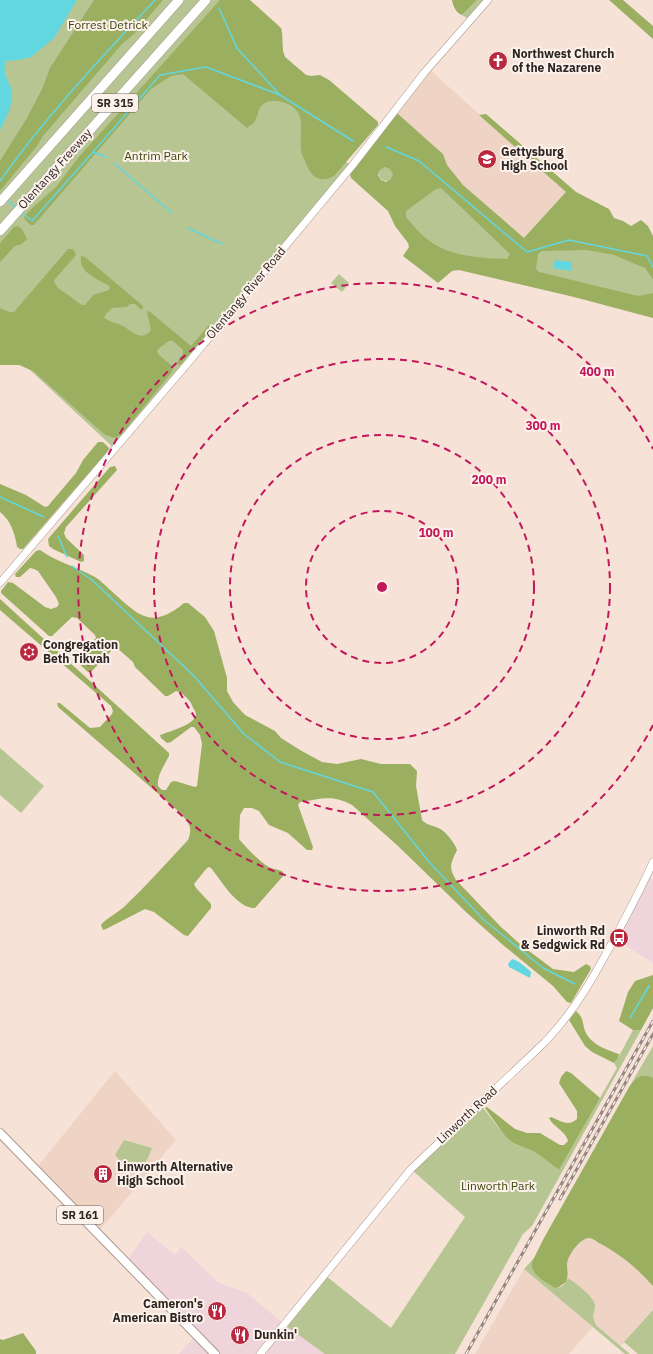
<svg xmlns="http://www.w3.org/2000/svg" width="653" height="1354" font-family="'IBM Plex Sans',sans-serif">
	<rect width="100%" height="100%" fill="#f6e2d7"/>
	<path fill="#efd5db" d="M647 876 653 880V963L615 939Z
		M147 1232 175 1255 181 1247 219 1283 247 1293 286 1326 325 1354H179L196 1335 129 1258Z"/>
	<path fill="#efd4c6" d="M430 70 566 192 524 238 463 185 447 165 443 154 397 113Z
		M115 1071 176 1140 99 1231 37 1167Z
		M587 1238 594 1240 620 1255 639 1271 653 1286V1310L621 1346 597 1326 593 1320 592 1316 595 1304 592 1298 568 1278 566 1265 568 1260 575 1248 583 1240Z
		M524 1269 593 1327 569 1354H475Z"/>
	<path fill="#b6c592" d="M0 0H235L276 35 285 57 306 75 329 80 378 122 345 161 352 166 115 449 0 342Z
		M477 0H484L467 18 462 15Z
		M379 174a7 7 0 1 1 14 0a7 7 0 1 1-14 0Z
		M429 170 517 246 566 192 645 268 653 280V305L450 265 397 212Z
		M339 274 349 283 342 292 331 283Z
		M0 748 44 786 21 813 0 795Z
		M633 1030H641L532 1226 523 1234 455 1354H325L286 1326 326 1276 391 1328 465 1217 412 1170 481 1105 505 1136 513 1143 535 1152 559 1170 617 1068 614 1063C620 1056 628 1039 633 1030Z
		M653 1046V1078L634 1081 628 1089Z
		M124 1140 152 1148C150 1154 141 1177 131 1171 125 1168 120 1160 115 1155Z
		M535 1257 532 1262C540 1272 557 1303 568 1278 575 1283 594 1296 595 1305 595 1315 590 1316 597 1326L630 1354H625L524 1269Z
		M653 1310V1354H638L624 1342Z"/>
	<path fill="#9baf61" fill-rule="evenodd" d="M94 0H163L135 33 122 44 43 136 37 146 0 191V161L27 118 42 89 50 68Z
		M220 0H250L281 28 282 32 283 51 285 57 306 75 310 76 320 75 329 80 378 122V125L334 176C317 184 311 176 305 161 303 157 301 153 301 149 299 131 308 112 286 103 280 101 270 100 265 103 257 107 259 116 254 122 253 124 249 126 247 128L183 74 171 76 151 89 34 225H31L26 221 24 217 30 210 56 187 78 158Z
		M452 0H477L462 15C456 13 453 6 452 0Z
		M609 0H623L653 26V39Z
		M397 113 443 154 447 165 463 185 524 238 566 192 479 115 486 114 576 192 609 209 614 218 623 221 631 226 641 220 648 226 653 236V280L645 268 614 255 587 250 542 251 538 254 536 269 539 272 638 296 653 293V318L574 297 459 270 452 271 438 283 403 256 409 247 408 243 395 226 388 211 351 178 350 174ZM385 167 390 169 393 174 391 179 386 182 381 180 378 175 380 170ZM441 188 510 254 507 259C480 258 449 257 427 239 419 233 412 224 406 217V211L436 189Z
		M18 226 22 229 27 239 22 244 15 246 0 262V243L14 227Z
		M68 249H73L76 255 55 279 54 282 58 288 82 305H85L93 295 109 290 110 287 108 285C97 279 78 272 81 256L85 257 143 306V309H140L135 304H130L127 307 112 308 106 314 104 318C110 322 117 323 123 326 132 331 142 343 151 330L147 312 149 311 191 346 209 325H212L211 329 180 365 177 364V362L183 354V350L173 341H169L158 349 157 352 159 355 173 367 172 372 121 435 114 438 104 434 33 371 19 365H0V308L9 312H14Z
		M98 442H103L109 448 108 451 23 549H20L17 547C15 533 11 521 0 512V484L26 495 45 507 48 506 76 473 83 460Z
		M115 466 117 470 66 527 64 533 66 538 84 555V561L81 562 53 549 49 546 48 539 110 467Z
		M40 550C57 562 77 567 95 577 100 580 105 585 109 589 137 613 149 632 184 603H188L205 617 214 631 227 678V691L233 702 245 715 275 731 281 738 300 750 322 762 337 764 361 759 381 764H410L417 771 416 786 422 820C427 826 435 825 442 830 447 834 455 843 457 850 451 863 448 867 456 880L501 927 521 945 553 969 574 972 586 964 590 966 591 969 571 1003 567 1002 553 986 503 945 467 913 398 846 352 805C332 794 321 799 300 802L298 805 313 847 312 850H307L288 833 269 825 259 811 252 808H244L240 815 239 839C245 846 262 865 271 868 275 870 279 869 283 872L284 875 255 908C238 909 221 881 212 869L209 867 206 869 194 884 196 888 211 904V908L188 936 184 935 154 912 145 909 106 929 103 930 101 925C103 921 120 911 125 906 147 885 167 862 188 840 194 825 187 821 177 810L58 707 57 703H60L90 728 100 727 112 714 113 711 111 706 0 610V599L169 753V756C164 766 157 775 158 786L162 790H166L171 782 175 781 195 787 197 786 202 744 200 735 194 727H191L171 742 167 743 161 738 160 735C168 732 197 724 196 714 196 712 193 708 192 705 189 699 183 693 176 691L168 696H165L135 667 133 662 117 648H114L91 672H88L77 662 76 659 96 638 95 635 77 618 72 617 52 636H49L1 593V591L8 582 13 583 45 607 51 609 57 607 59 604 56 597 38 571 34 569 30 568 20 577H16L15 574 36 551Z
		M653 975V1008L641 1030H633L619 1021 628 992 635 981Z
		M576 1011C584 1018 582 1022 585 1031 590 1044 607 1050 619 1054L618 1058 614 1063 592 1052 585 1046 569 1020Z
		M566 1071 571 1073 600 1098 559 1170 535 1152 513 1143 505 1136 485 1108 487 1107 515 1129 527 1133H540L560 1145H564L568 1141C566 1131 553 1127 549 1118L551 1117C561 1121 568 1127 577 1119V1111L559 1083 561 1077Z
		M642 1076H648L653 1078V1286C637 1268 620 1254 599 1243 596 1241 592 1238 588 1238 582 1239 575 1247 572 1252 562 1267 571 1270 566 1282L559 1287 555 1288C545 1281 530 1275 532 1262L544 1238 628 1089C632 1083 635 1078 642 1076Z
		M23 1333 36 1351V1354H0V1339L3 1340Z"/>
	<path fill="#62d7e0" d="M0 0H77L54 38 31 57 18 60 6 61C2 74 7 76 11 88 15 103 6 117 0 130Z
		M555 260 572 262 571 271 553 268Z
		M512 959C518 960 527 968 531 972L530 978 509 967 508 964Z"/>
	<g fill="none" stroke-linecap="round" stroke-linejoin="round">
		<path stroke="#62d7e0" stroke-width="1.5" d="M219 8 237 48 280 95 353 141
			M386 147 419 161 527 252 569 240 647 256 653 267
			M93 152 160 75 206 67 280 95
			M114 163 172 213
			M0 181C46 116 101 58 155 0
			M7 200 16 208
			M21 212 32 221 93 152 106 157
			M188 228 222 244
			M0 497 44 517
			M58 536 67 557
			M72 566 92 580 194 676 244 734 280 762 373 792 430 863 484 920 543 968 575 984
			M630 1018 649 986"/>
		<g stroke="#aa988e" stroke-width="8">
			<path id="secondary" d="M0 583 188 363 352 166 424 73 488 0
				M260 1354 411 1169 545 1042C576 1009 592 980 613 941 627 915 641 889 653 862"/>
		</g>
		<g stroke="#aa988e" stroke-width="10">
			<path id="primary" d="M0 1133 215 1354"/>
		</g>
		<g stroke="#aa988e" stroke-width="10">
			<path id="motorway" d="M0 202 179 0
				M0 231 206 0"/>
		</g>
		<use href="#secondary" stroke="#fff" stroke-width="7"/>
		<use href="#primary" stroke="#fff" stroke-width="8"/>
		<use href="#motorway" stroke="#fff" stroke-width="9"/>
		<g stroke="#958780" stroke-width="3">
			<path id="rail" d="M560 1199 653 1034
				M466 1354 653 1021"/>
		</g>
		<use href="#rail" stroke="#fdf1eb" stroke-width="1.5" stroke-dasharray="4.5" stroke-linecap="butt"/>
	</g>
	<g fill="none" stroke="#c2185b" stroke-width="2" stroke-dasharray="7 5">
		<circle cx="382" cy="587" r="76"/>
		<circle cx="382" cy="587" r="152"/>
		<circle cx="382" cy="587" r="228"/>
		<path d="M653 725A304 304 0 1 1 653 449"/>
	</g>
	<defs>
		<g id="church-disc" transform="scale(1)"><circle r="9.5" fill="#b9283f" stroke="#fdf1eb"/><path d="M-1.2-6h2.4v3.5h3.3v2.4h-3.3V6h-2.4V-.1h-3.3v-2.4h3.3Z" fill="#fff"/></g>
		<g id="school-disc" transform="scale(1)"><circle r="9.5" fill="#b9283f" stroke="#fdf1eb"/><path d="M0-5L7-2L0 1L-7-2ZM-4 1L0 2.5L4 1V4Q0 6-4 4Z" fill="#fff"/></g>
		<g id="synagogue-disc" transform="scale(1)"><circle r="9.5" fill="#b9283f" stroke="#fdf1eb"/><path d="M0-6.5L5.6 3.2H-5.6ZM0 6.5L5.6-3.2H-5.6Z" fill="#fff"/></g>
		<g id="bus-disc" transform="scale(1)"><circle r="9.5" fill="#b9283f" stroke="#fdf1eb"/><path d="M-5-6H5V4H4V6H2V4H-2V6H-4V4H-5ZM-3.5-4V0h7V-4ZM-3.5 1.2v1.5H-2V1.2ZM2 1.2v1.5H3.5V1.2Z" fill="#fff"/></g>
		<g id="building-disc" transform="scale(1)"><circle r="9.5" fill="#b9283f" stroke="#fdf1eb"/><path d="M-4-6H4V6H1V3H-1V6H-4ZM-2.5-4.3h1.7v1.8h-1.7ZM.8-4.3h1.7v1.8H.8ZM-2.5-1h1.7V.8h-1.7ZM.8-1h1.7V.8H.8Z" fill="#fff"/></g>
		<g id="restaurant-disc" transform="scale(1)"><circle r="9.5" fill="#b9283f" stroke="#fdf1eb"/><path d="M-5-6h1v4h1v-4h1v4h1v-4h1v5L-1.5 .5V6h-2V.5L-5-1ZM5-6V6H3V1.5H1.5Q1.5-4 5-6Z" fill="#fff"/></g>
	</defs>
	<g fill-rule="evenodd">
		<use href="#church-disc" x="498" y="61"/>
		<use href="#school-disc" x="487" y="159"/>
		<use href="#synagogue-disc" x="29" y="652"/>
		<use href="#bus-disc" x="619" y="938"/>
		<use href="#building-disc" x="103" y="1174"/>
		<use href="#restaurant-disc" x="217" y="1311"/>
		<use href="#restaurant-disc" x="240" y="1335"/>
	</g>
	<g text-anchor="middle" stroke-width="4" stroke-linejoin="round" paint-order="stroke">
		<g fill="#fdf1eb" stroke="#6b625e" stroke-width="1">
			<rect x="92" y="94" width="46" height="18" rx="3"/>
			<rect x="57" y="1206" width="46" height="18" rx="3"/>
		</g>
		<g font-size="11" font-weight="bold" fill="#2c2521">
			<text x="115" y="107">SR 315</text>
			<text x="80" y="1219">SR 161</text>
		</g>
		<g font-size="12" fill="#3c480d" stroke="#fdf1eb">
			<text x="108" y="29">Forrest Detrick</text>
			<text x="156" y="160">Antrim Park</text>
			<text x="498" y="1190">Linworth Park</text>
		</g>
		<g font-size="12" font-weight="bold" fill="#2c2521" stroke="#fdf1eb" text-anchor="start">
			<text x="512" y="58">Northwest Church<tspan x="512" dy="14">of the Nazarene</tspan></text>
			<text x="501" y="156">Gettysburg<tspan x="501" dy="14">High School</tspan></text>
			<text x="43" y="649">Congregation<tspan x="43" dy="14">Beth Tikvah</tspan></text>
			<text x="605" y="935" text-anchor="end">Linworth Rd<tspan x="605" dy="14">&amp; Sedgwick Rd</tspan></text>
			<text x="117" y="1171">Linworth Alternative<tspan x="117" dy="14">High School</tspan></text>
			<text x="203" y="1308" text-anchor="end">Cameron's<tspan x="203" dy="14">American Bistro</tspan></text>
			<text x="254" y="1339">Dunkin'</text>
		</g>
		<g font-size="12" fill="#2c2521" stroke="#fdf1eb">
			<text transform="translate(55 169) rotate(-48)" y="4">Olentangy Freeway</text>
			<text transform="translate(246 293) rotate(-50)" y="4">Olentangy River Road</text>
			<text transform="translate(467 1115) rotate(-43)" y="4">Linworth Road</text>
		</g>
	</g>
	<circle cx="382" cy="587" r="6" fill="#c2185b" stroke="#fdf1eb" stroke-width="2"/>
	<g font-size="12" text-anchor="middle" font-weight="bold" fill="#c2185b" stroke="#fdf1eb" stroke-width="4" stroke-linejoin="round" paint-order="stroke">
		<text x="597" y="376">400 m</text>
		<text x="543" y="430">300 m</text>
		<text x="489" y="484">200 m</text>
		<text x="436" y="537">100 m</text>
	</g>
</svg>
